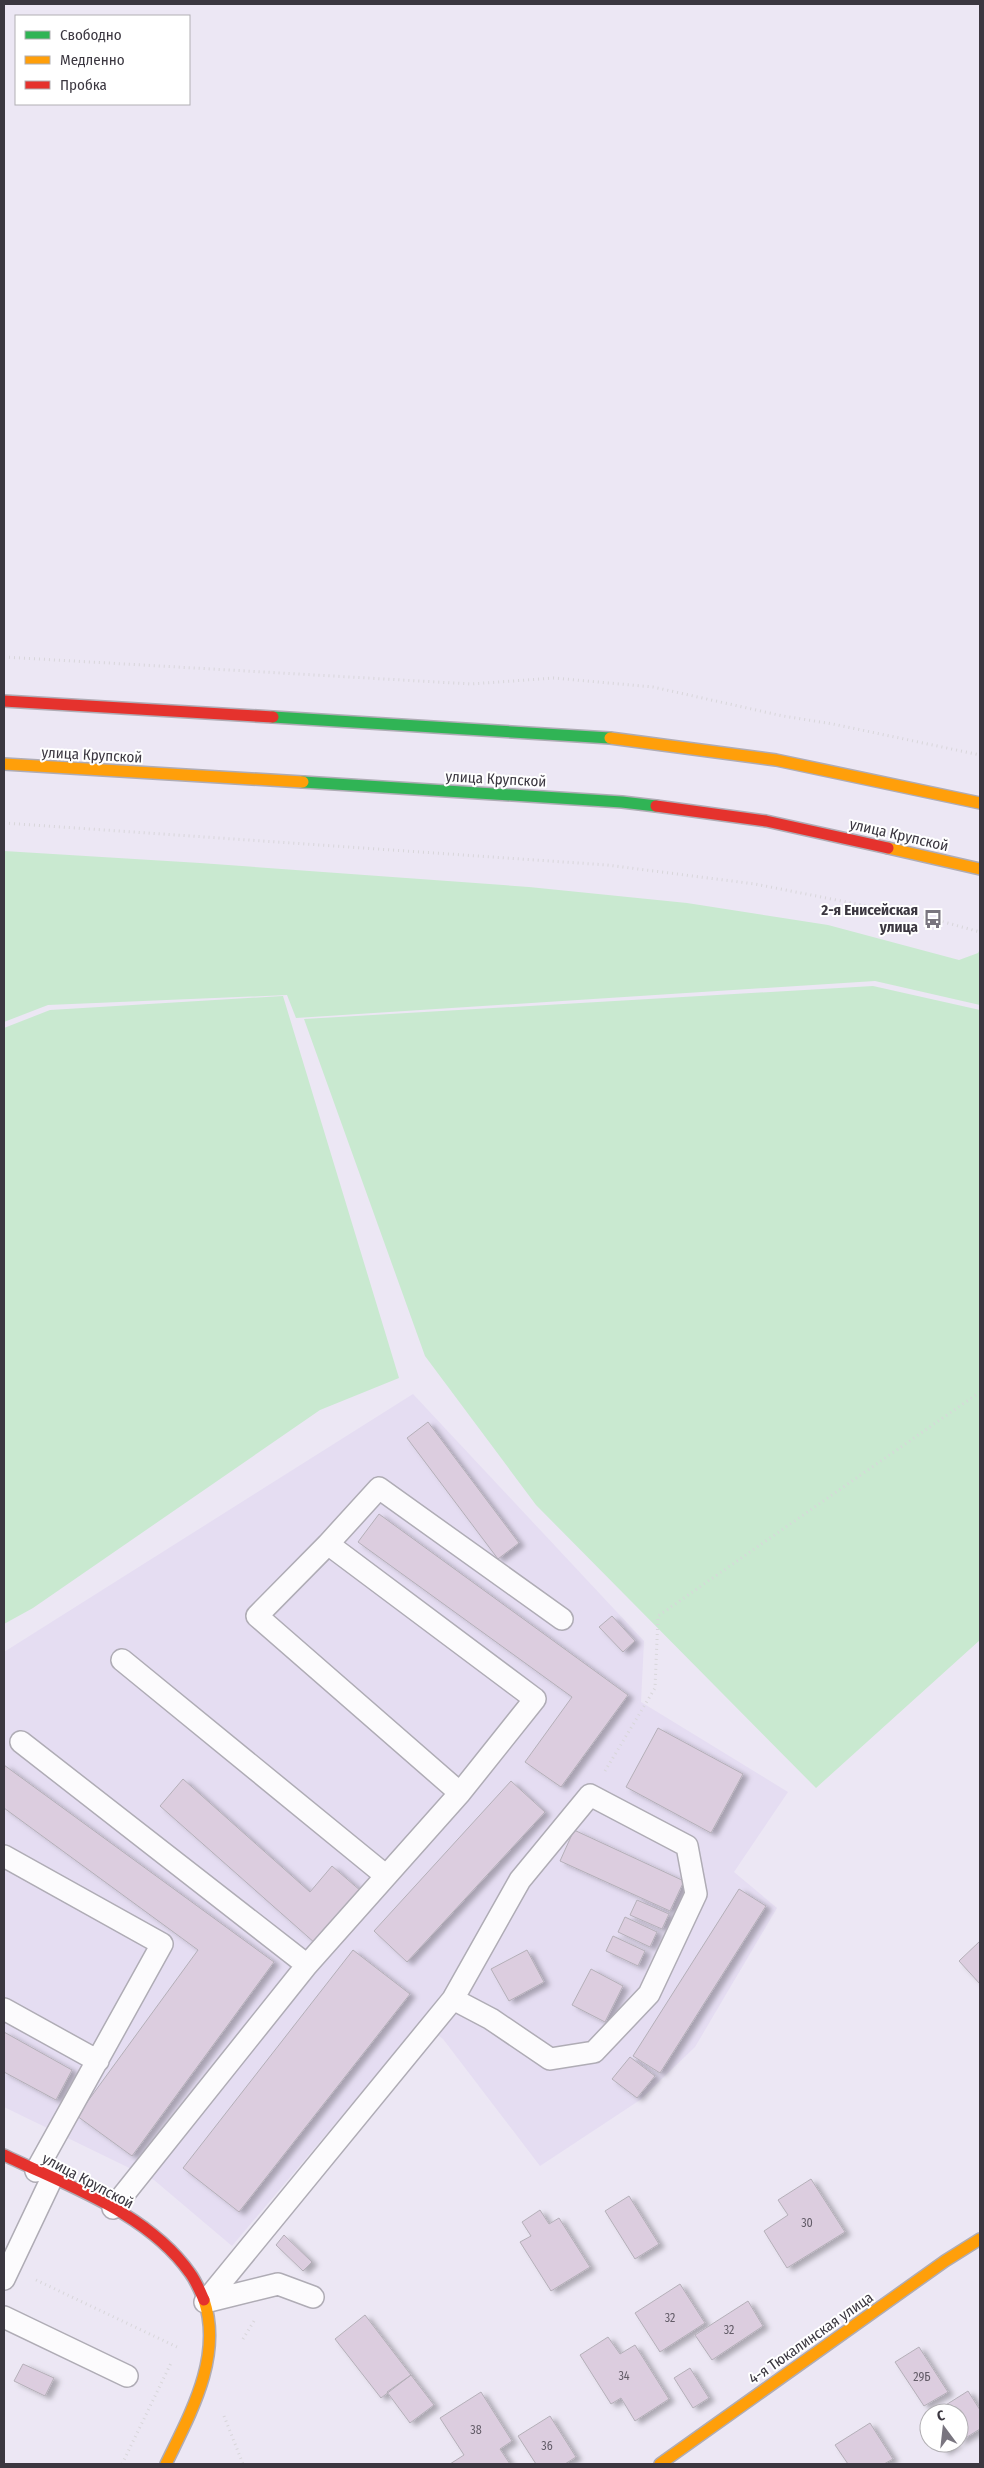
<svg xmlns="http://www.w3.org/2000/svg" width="984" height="2468" font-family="'Fira Sans Condensed',sans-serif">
	<defs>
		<filter id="shadow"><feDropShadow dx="5.5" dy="3" stdDeviation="2.5" flood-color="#0004"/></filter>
	</defs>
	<rect width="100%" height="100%" fill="#ece7f4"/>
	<path fill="#e5ddf2" d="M413 1394 644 1641 641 1702 788 1792 734 1872 777 1908 695 2047 640 2100 540 2166 443 2039 421 2022 232 2246 154 2180 4 2107V1652Z"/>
	<path fill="#c9e9d0" d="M4 851 200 863 529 887 687 903 828 925 959 960 978 953 980 949V1005L875 981 296 1018 287 995 48 1005 4 1022Z
		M873 986 980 1010V1640L816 1788 536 1505 425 1356 304 1019Z
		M283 996 399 1378 320 1410 33 1608 4 1624V1028L50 1010Z"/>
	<path fill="#dccddf" stroke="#b4afb8" filter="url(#shadow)" d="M428 1422 519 1543 498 1559 407 1438Z
		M379 1514 628 1695 561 1787 525 1762 572 1697 358 1542Z
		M612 1616 635 1641 623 1652 599 1627Z
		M658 1728 743 1774 711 1833 626 1787Z
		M4 1765 274 1962 132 2156 77 2116 198 1950 4 1808Z
		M183 1779 310 1892 332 1866 362 1892 316 1944 160 1806Z
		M511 1781 545 1812 407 1962 374 1931Z
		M574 1830 684 1881 670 1911 560 1861Z
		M739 1889 766 1906 660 2073 633 2056Z
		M637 1900 669 1914 662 1929 630 1915Z
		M625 1917 657 1932 650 1947 618 1932Z
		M613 1936 645 1951 638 1966 606 1951Z
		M980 1941V1984L959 1961Z
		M353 1950 410 1994 239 2212 183 2168Z
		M527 1950 544 1982 509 2001 491 1969Z
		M591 1969 623 1986 605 2022 572 2005Z
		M4 2032 72 2070 56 2100 4 2072Z
		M630 2057 655 2076 637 2098 612 2079Z
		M811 2179 845 2232 787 2268 764 2231 788 2215 778 2200Z
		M629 2196 659 2244 635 2259 605 2211Z
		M540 2210 549 2224 559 2218 590 2267 551 2291 520 2242 531 2236 522 2222Z
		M284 2235 312 2262 303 2271 276 2245Z
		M680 2284 705 2323 660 2352 635 2313Z
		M748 2301 763 2326 712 2360 695 2335Z
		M365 2315 411 2375 381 2398 335 2339Z
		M608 2337 620 2354 635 2345 669 2399 635 2421 621 2398 611 2404 580 2355Z
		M919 2347 948 2392 924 2406 895 2362Z
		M23 2364 54 2378 45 2396 14 2381Z
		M690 2368 709 2398 693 2408 674 2378Z
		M411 2375 434 2405 410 2423 387 2392Z
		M968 2391 980 2410V2429L959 2442V2413H933Z
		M481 2392 512 2441 500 2449 510 2464H450L464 2455 440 2418Z
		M550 2416 576 2457 565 2464H536L518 2436Z
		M929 2416V2428L923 2419Z
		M870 2423 893 2459 884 2464H848L835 2445Z
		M938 2443H958L944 2452Z"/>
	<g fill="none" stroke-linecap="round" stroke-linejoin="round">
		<g stroke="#afacb5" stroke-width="24">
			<path id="lane" d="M328 1544 379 1488 562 1619
				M122 1660 385 1875
				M21 1742 307 1965
				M4 1856 162 1944 36 2171
				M4 2009 98 2061
				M113 2208 307 1965 460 1793 535 1699 328 1544 257 1616 460 1793
				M4 2279 52 2178
				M205 2302 453 1999 520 1880 590 1795 687 1846 696 1894 649 1994 594 2052 550 2059 491 2019 453 1999
				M205 2302 278 2284 313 2297
				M4 2317 127 2376"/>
		</g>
		<g stroke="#afacb5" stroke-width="14">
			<path id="fast" d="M273 717 610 738
				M303 782 622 802 656 806"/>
		</g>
		<g stroke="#afacb5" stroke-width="14">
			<path id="slow" d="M610 738 776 760 980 803
				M4 764 303 782
				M888 848 980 869
				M166 2464C190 2414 223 2357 204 2300
				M660 2464 945 2261 980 2239"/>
		</g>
		<g stroke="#afacb5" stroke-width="14">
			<path id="jam" d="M4 701 273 717
				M656 806 766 821 888 848
				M4 2155C68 2186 148 2213 190 2273 196 2281 200 2291 204 2300"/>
		</g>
		<path stroke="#d8d6da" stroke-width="3" stroke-dasharray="1 4" stroke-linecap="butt" d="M4 657 471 684 554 678 653 687 783 716 833 724 980 755
			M4 823 607 865 755 884 933 919 980 932
			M605 1771 655 1688 658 1616 980 1392
			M36 2280 177 2347
			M243 2339 254 2321
			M224 2416 243 2464
			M122 2464 171 2363"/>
		<use href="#lane" stroke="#fcfbfd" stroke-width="21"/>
		<use href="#fast" stroke="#30b455" stroke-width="11"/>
		<use href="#slow" stroke="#ff9f0a" stroke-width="11"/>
		<use href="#jam" stroke="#e5322d" stroke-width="11"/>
	</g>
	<defs>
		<g id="bus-bare" transform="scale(1.5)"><path d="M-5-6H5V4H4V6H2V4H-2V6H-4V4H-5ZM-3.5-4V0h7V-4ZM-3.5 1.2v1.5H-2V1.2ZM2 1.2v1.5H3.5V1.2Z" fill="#79757f" stroke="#fff" stroke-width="2.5" paint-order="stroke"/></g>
	</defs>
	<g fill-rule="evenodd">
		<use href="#bus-bare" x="933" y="919"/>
	</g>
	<g text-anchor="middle" stroke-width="4" stroke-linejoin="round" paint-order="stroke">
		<g font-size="12" fill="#635c68">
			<text x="807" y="2227">30</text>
			<text x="670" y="2322">32</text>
			<text x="729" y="2334">32</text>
			<text x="624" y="2380">34</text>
			<text x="922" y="2381">29Б</text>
			<text x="476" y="2434">38</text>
			<text x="547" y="2450">36</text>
		</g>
		<g font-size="15" fill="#3b3740" stroke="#fff">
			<text transform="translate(92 755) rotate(3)" y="5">улица Крупской</text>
			<text transform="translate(496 779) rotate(3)" y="5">улица Крупской</text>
			<text transform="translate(899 835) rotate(13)" y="5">улица Крупской</text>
			<text transform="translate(88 2181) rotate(28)" y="5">улица Крупской</text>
			<text transform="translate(811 2338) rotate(-35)" y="5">4-я Тюкалинская улица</text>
		</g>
		<g font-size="15" font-weight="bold" fill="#3b3740" stroke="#fff" text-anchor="end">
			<text x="918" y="915">2-я Енисейская<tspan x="918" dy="17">улица</tspan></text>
		</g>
	</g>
	<rect width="984" height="2468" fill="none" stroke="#3b3740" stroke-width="10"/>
	<rect x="15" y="15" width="175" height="90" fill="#ffffff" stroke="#b1afb3"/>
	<rect x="25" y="31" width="25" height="8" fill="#30b455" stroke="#b1afb3"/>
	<text x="60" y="40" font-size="15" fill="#3b3740">Свободно</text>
	<rect x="25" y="56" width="25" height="8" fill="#ff9f0a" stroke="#b1afb3"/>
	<text x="60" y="65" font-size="15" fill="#3b3740">Медленно</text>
	<rect x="25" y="81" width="25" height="8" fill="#e5322d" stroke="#b1afb3"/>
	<text x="60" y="90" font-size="15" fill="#3b3740">Пробка</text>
	<g transform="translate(944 2428) rotate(345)"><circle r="24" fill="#ffffff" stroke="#b1afb3"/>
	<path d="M0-4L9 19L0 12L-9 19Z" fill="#79757f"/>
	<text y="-8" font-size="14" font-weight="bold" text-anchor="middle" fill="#3b3740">С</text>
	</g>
</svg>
